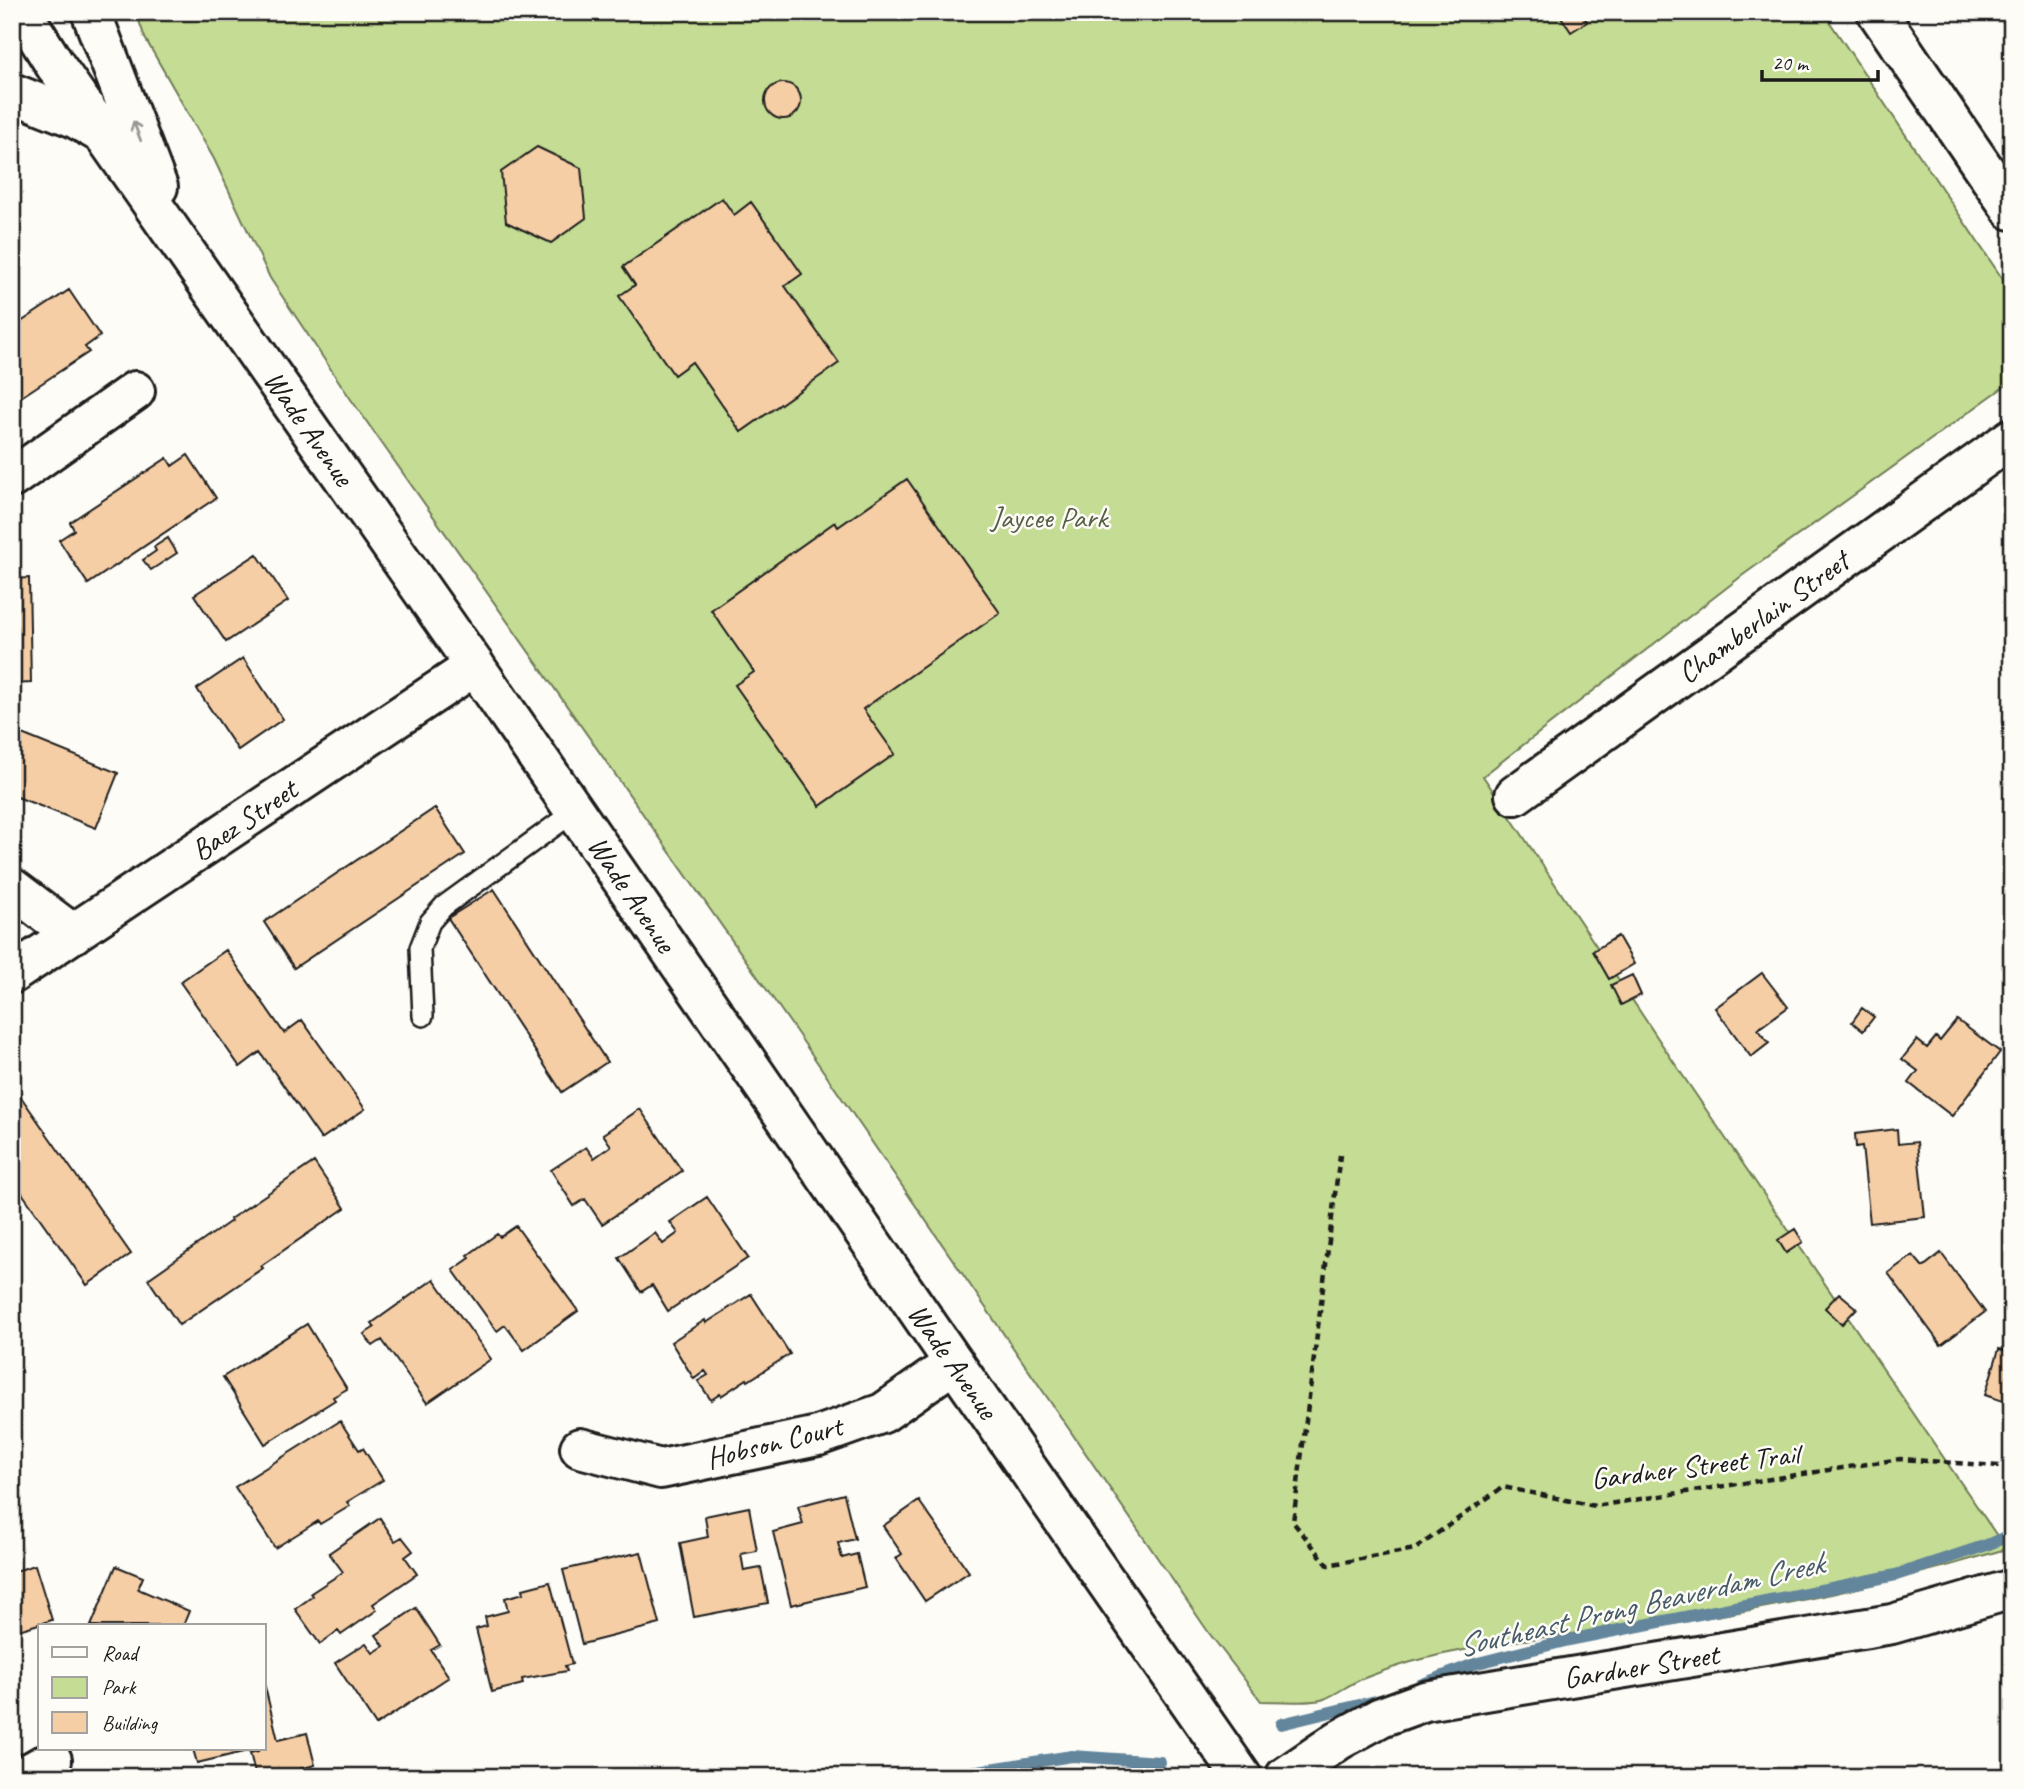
<svg xmlns="http://www.w3.org/2000/svg" width="2024" height="1789" font-family="Caveat,sans-serif">
	<rect width="100%" height="100%" fill="#fdfcf7"/>
	<filter id="ink" filterUnits="userSpaceOnUse"><feTurbulence type="fractalNoise" baseFrequency=".0143" numOctaves="2"/><feDisplacementMap in="SourceGraphic" scale="14" xChannelSelector="R" yChannelSelector="G"/><feConvolveMatrix kernelMatrix="1 2 1 2 8 2 1 2 1" color-interpolation-filters="sRGB"/></filter>
	<g filter="url(#ink)">
		<path fill="#c4dc93" stroke="#707c58" stroke-width="2" d="M136 12H1823L2012 293V381L1743 575 1483 776 1679 1070 2006 1549C1913 1577 1818 1599 1722 1615 1636 1629 1549 1633 1464 1650 1429 1656 1394 1666 1362 1679 1349 1684 1337 1694 1324 1699 1312 1704 1276 1701 1261 1701L1209 1633 793 1027 350 398 270 278 214 159 145 38Z"/>
		<g fill="none" stroke-linecap="round" stroke-linejoin="round">
			<path stroke="#63869c" stroke-width="12" d="M1420 1685 1474 1664 1569 1640 1896 1575 1987 1545 2012 1534
				M1281 1724 1380 1700
				M940 1777 1072 1756 1160 1762"/>
		</g>
		<path fill="#f6cea6" stroke="#1c1c1c" stroke-width="2" d="M1558 12H1581L1587 22 1571 32Z
			M765 101a18 18 0 1 1 36 0a18 18 0 1 1-36 0Z
			M537 147 581 168 586 218 551 243 506 222 501 172Z
			M722 198 734 215 751 202 802 274 785 286 839 363 741 432 692 362 674 375 619 296 635 285 623 267Z
			M69 290 100 336 85 347 89 352 12 403V328Z
			M188 455 216 498 88 584 59 540 74 530 70 522 167 458 172 466Z
			M907 479 1000 613 863 709 895 754 820 806 735 685 754 672 711 610 835 522 838 527Z
			M168 538 177 553 151 570 143 560 156 551 154 547Z
			M257 554 288 601 226 642 194 595Z
			M29 578 31 683 12 684V579Z
			M243 658 283 719 238 750 197 689Z
			M12 730 118 773 96 828 12 795Z
			M435 808 465 854 294 968 264 922Z
			M494 889 607 1062 562 1092 448 918Z
			M1618 936 1634 964 1609 979 1593 951Z
			M226 950 284 1033 302 1020 365 1109 321 1139 260 1052 240 1067 180 982Z
			M1762 973 1788 1007 1758 1029 1769 1043 1751 1057 1715 1008Z
			M1632 975 1641 995 1621 1005 1611 985Z
			M1862 1008 1874 1017 1863 1031 1852 1022Z
			M1957 1020 2000 1052 1952 1116 1909 1083 1918 1071 1902 1059 1917 1040 1927 1048 1936 1037 1940 1041Z
			M14 1087 131 1254 87 1285 12 1179V1088Z
			M640 1109 682 1171 602 1224 585 1199 574 1206 551 1170 586 1147 594 1158 611 1146 603 1134Z
			M1897 1129 1898 1144 1917 1142 1925 1217 1870 1223 1862 1146 1856 1147 1855 1134Z
			M314 1162 345 1208 261 1266 263 1268 179 1325 148 1279 231 1221 230 1219Z
			M707 1197 748 1258 668 1311 652 1285 641 1292 619 1258 655 1233 663 1244 678 1233 670 1222Z
			M516 1226 578 1311 524 1350 505 1325 497 1331 453 1270 470 1258 468 1255 497 1234 500 1237Z
			M1795 1229 1803 1242 1786 1253 1778 1240Z
			M1941 1253 1985 1312 1941 1345 1888 1273 1913 1255 1923 1267Z
			M434 1279 491 1359 427 1403 382 1340 373 1346 364 1334 375 1327 372 1323Z
			M1839 1293 1857 1308 1842 1324 1825 1308Z
			M751 1294 790 1354 748 1381 747 1379 721 1396 720 1394 711 1400 698 1381 708 1375 705 1371 694 1379 671 1342 705 1320 706 1323Z
			M307 1324 347 1389 333 1397 335 1400 265 1444 223 1377Z
			M1999 1349 2012 1352V1404L1985 1395Z
			M340 1421 359 1450 363 1448 383 1480 347 1502 350 1506 320 1524 318 1521 275 1548 235 1487Z
			M844 1494 855 1539 838 1543 842 1558 857 1554 865 1587 791 1605 773 1532 803 1524 798 1506Z
			M919 1501 969 1572 925 1601 896 1558 902 1554 883 1526Z
			M749 1507 757 1551 741 1554 744 1571 761 1568 768 1603 694 1617 680 1543 708 1537 705 1516Z
			M380 1518 395 1541 402 1537 413 1551 405 1557 417 1574 373 1604 377 1610 341 1635 338 1631 320 1644 295 1609 313 1596 311 1593 343 1572 329 1553Z
			M641 1552 660 1624 582 1644 563 1570Z
			M35 1565 52 1620 12 1632V1572Z
			M116 1566 143 1577 138 1589 189 1611 183 1626H91Z
			M550 1582 572 1664 565 1666 567 1671 522 1679 523 1684 492 1692 476 1629 487 1626 485 1617 508 1611 505 1598 524 1593 523 1589Z
			M416 1608 440 1645 431 1650 449 1677 376 1725 335 1663 366 1643 373 1653 384 1646 376 1635Z
			M264 1683 278 1740 307 1733 315 1765 269 1777H256L250 1753 258 1751 257 1749H264Z
			M193 1749H256L197 1763Z"/>
		<g fill="none" stroke-linecap="round" stroke-linejoin="round">
			<g stroke="#1c1c1c" stroke-width="24">
				<path id="service" d="M423 1016 420 948 430 922 444 906 575 811"/>
			</g>
			<g stroke="#1c1c1c" stroke-width="44">
				<path id="minor" d="M1877 12 2012 210
					M12 93 75 118 104 135
					M12 478 135 391
					M1515 795 2012 438
					M12 888 73 934
					M12 974 475 666
					M580 1448 661 1469 818 1436 883 1413 954 1363
					M22 1777 52 1760"/>
			</g>
			<g stroke="#1c1c1c" stroke-width="44">
				<path id="tertiary" d="M1285 1777 1339 1740 1381 1717 1425 1701 1892 1624 2012 1589"/>
			</g>
			<g stroke="#1c1c1c" stroke-width="44">
				<path id="primary" d="M22 12 55 65 475 666 954 1363 1242 1777
					M91 12 158 187"/>
			</g>
			<path stroke="#1c1c1c" stroke-width="4.5" stroke-dasharray="7 5" stroke-linecap="butt" d="M1340 1155 1293 1522 1328 1565 1415 1549 1503 1487 1595 1506 1900 1459 2012 1467"/>
			<use href="#service" stroke="#fdfcf7" stroke-width="19"/>
			<use href="#minor" stroke="#fdfcf7" stroke-width="38"/>
			<use href="#tertiary" stroke="#fdfcf7" stroke-width="38"/>
			<use href="#primary" stroke="#fdfcf7" stroke-width="38"/>
		</g>
		<defs><path id="oneway-shaft" d="M-6 0H5M1.5-3L5.5 0L1.5 3" fill="none" stroke-width="1.6" stroke-linecap="round" stroke-linejoin="round" transform="scale(1.75)"/></defs>
		<use stroke="#989794" href="#oneway-shaft" transform="translate(137 131) rotate(-111)"/>
	</g>
	<g text-anchor="middle" stroke-width="5" stroke-linejoin="round" paint-order="stroke">
		<g font-size="30" fill="#1c1c1c" stroke="#fdfcf7">
			<text transform="translate(309 428) rotate(55)" y="10">Wade Avenue</text>
			<text transform="translate(1763 617) rotate(-36)" y="10">Chamberlain Street</text>
			<text transform="translate(244 820) rotate(-34)" y="10">Baez Street</text>
			<text transform="translate(632 894) rotate(56)" y="10">Wade Avenue</text>
			<text transform="translate(953 1361) rotate(55)" y="10">Wade Avenue</text>
			<text transform="translate(774 1442) rotate(-14)" y="10">Hobson Court</text>
			<text transform="translate(1695 1466) rotate(-7)" y="10">Gardner Street Trail</text>
			<text transform="translate(1641 1666) rotate(-9)" y="10">Gardner Street</text>
		</g>
		<g font-size="30" fill="#575f46" stroke="#fdfcf7">
			<text x="1049" y="527">Jaycee Park</text>
		</g>
		<g font-size="32" font-style="italic" fill="#465a67" stroke="#fdfcf7">
			<text transform="translate(1640 1604) rotate(-13)" y="11">Southeast Prong Beaverdam Creek</text>
		</g>
	</g>
	<rect width="2024" height="1789" fill="none" stroke="#fdfcf7" stroke-width="42"/>
	<rect x="21" y="21" width="1982" height="1747" fill="none" stroke="#1c1c1c" stroke-width="2.5" filter="url(#ink)"/>
	<rect x="38" y="1624" width="228" height="126" fill="#fdfcf7" stroke="#a3a29f" stroke-width="2"/>
	<rect x="52" y="1647" width="35" height="10" fill="#fdfcf7" stroke="#a3a29f" stroke-width="2"/>
	<text x="102" y="1660" font-size="21" fill="#1c1c1c">Road</text>
	<rect x="52" y="1677" width="35" height="21" fill="#c4dc93" stroke="#a3a29f" stroke-width="2"/>
	<text x="102" y="1694" font-size="21" fill="#1c1c1c">Park</text>
	<rect x="52" y="1712" width="35" height="21" fill="#f6cea6" stroke="#a3a29f" stroke-width="2"/>
	<text x="102" y="1730" font-size="21" fill="#1c1c1c">Building</text>
	<path d="M1762 70v10h116v-10" fill="none" stroke="#1c1c1c" stroke-width="3.5"/>
	<text x="1772" y="70" font-size="21" fill="#1c1c1c" stroke="#fdfcf7" stroke-width="5" paint-order="stroke">20 m</text>
</svg>
